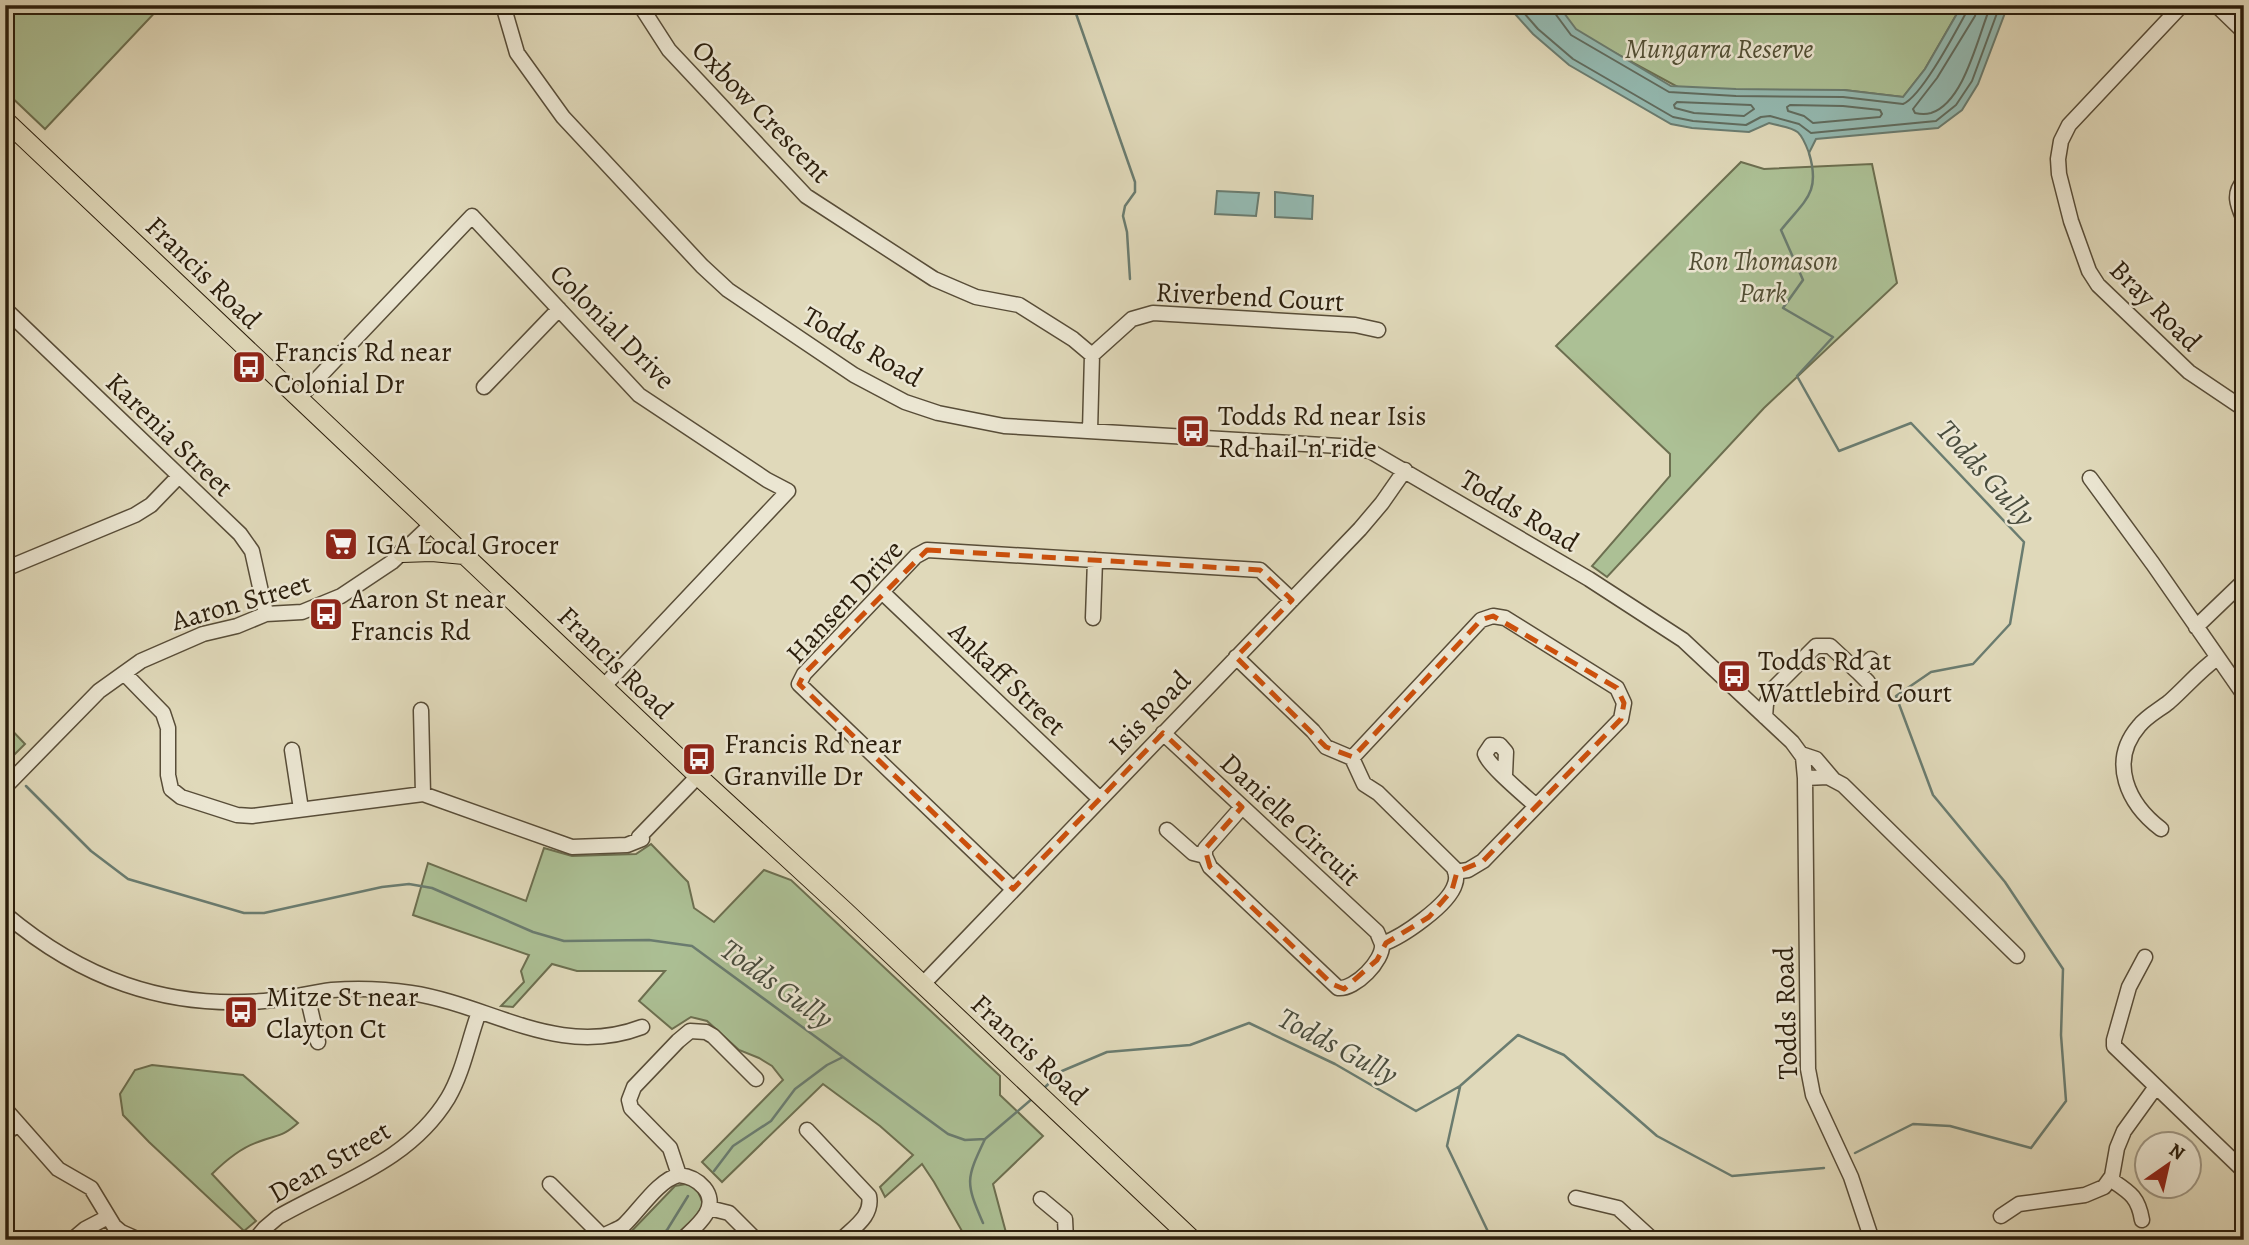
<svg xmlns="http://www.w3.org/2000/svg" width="2249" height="1245" font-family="Alegreya,serif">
	<rect width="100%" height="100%" fill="#e0d9ba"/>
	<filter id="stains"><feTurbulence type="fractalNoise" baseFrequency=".00286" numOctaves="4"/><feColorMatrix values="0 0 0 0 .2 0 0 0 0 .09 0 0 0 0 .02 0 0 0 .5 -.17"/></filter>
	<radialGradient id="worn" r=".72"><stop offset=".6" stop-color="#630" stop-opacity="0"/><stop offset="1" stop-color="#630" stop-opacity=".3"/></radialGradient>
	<path fill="#acc095" stroke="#6c6f50" stroke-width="2" d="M5 5H162L45 129 5 91Z
		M1553 5H1962L1925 69 1903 97 1844 90 1687 92 1565 26Z
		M1741 162 1764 169 1872 164 1897 283 1764 408 1607 577 1592 566 1670 476V454L1556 346Z
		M5 723 25 744 5 764Z
		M651 844 688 882 694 908 714 922 764 870 791 880 1000 1076V1095L1043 1136 993 1184 1008 1240H964L962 1231 934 1182 922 1164 885 1197 880 1187 913 1155 880 1126 823 1084 722 1182 702 1162 783 1080 772 1066 759 1058 739 1050 707 1021 691 1017 672 1029 639 1001 665 971H577L552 964 513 1007 501 1006 524 982 521 971 529 955 413 915 428 863 526 901 544 848 572 856 636 854Z
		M152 1065 243 1075 298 1123C281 1138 278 1134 258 1142 240 1148 225 1161 212 1174L256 1221 244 1231 149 1142 123 1115 120 1094 135 1070Z
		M686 1184C697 1187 700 1194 703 1205L696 1216 672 1240H623L675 1186Z"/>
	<path fill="#94bab2" stroke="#6a7c70" stroke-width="2" d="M1507 5H1558L1576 29 1671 86 1736 89 1844 90 1903 97 1925 69 1962 5H2008L1978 84 1962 110 1938 128 1816 139 1809 153C1799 126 1796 130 1769 123L1749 132 1692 128 1671 124 1569 65 1533 34Z
		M1217 191 1259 193 1256 216 1215 214Z
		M1275 192 1313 196 1312 219 1275 217Z"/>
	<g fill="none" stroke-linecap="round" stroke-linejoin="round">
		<path stroke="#606c5f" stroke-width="2" d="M1517 5 1538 29 1573 59 1673 117 1693 121 1746 125 1761 117 1770 116 1799 124 1811 133 1936 121 1956 105 1972 81 2000 5
			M1553 5 1554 12 1571 35 1669 92 1736 96 1843 97 1903 104C1922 96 1956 31 1967 11L1968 5
			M1977 5 1975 16 1937 78 1913 109 1915 113C1920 114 1927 114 1931 113 1965 102 1978 35 1991 5
			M1677 102 1751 105 1754 109 1744 116 1694 113 1675 108 1674 105Z
			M1790 105 1843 106 1880 110 1882 114 1880 117 1813 123 1804 116 1788 111 1787 107Z"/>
		<path stroke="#6a7c70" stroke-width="2.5" d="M1073 5 1135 182V192L1125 206 1123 216 1127 232 1130 279
			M1809 153C1821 193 1805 200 1781 230L1803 280 1783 308 1833 337 1797 376 1839 451 1911 423 2024 542 2010 624 1973 664 1931 672 1896 696 1933 795 2005 882 2063 969 2061 1035 2066 1101 2031 1148 1950 1126 1913 1124 1855 1153
			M26 786 91 851 128 879 244 913H264L382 887 409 884 432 888 533 932 564 941 649 940 692 946 948 1134 965 1140 985 1139 1033 1098
			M1460 1087 1447 1146 1492 1240
			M1043 1089 1062 1071 1107 1052 1190 1045 1249 1023 1335 1064 1416 1111 1460 1086 1518 1035 1564 1055 1657 1136 1732 1176 1824 1168
			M714 1171 733 1146 771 1121 795 1089 827 1065 843 1057
			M983 1223C965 1182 966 1179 985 1139
			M987 1238V1240
			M657 1240 667 1230 688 1196"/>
		<g stroke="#584d38" stroke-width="17">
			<path id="minor" d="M503 5 517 53 563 117 702 266 728 290 854 375 905 402 938 413 1004 426 1339 446 1370 451 1589 579 1683 640 1792 742 1803 757 1805 778 1808 1069 1813 1095 1851 1177 1872 1240
				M640 5 669 50 806 196 934 279 976 297 1019 305 1073 339 1092 355 1090 431
				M2182 5 2069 125 2061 141 2058 159 2059 174 2071 221 2089 271 2098 285 2189 372 2244 409
				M2216 5 2244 32
				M2244 181C2232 194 2238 206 2244 220
				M5 309 240 534 252 551 266 614
				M1092 355 1132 319 1153 313 1355 325 1378 330
				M484 387 559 309
				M299 398 472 216 639 395 767 480 788 491 604 686
				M2090 478 2153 564 2244 695
				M5 569 135 515 151 505 179 476
				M882 592 1100 799
				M1093 618 1095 560
				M2196 627 2244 581
				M1236 657 1313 731 1326 747 1352 758 1364 784 1378 793 1454 868C1456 873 1457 879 1455 884 1449 905 1402 937 1382 944
				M124 673 163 713 168 728V775L171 789 181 797 237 815 252 816 423 794 572 847 627 845 642 839 639 837 698 776
				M1868 682 1858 672 1871 659
				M421 710 423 794
				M1765 717 1766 704 1772 690 1816 646H1830L1858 672
				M1163 733 1377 932 1382 944
				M292 750 301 809
				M1801 754 1816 759 1833 779
				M1352 758 1481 620 1493 616 1505 618 1617 688 1624 703 1621 719 1483 861 1468 870 1455 872
				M1505 775 1506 752 1500 745H1491L1485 754C1488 765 1524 795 1535 805
				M1805 778 1828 777 1843 785 2017 956
				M5 787 99 691 141 661 203 634 237 626 266 614 302 612 341 596 392 562 432 524
				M1242 807 1205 849V856L1210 867 1338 988C1355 990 1384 960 1382 944
				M2161 829C2128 804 2108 762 2139 726 2147 716 2159 710 2169 702 2186 687 2199 671 2217 658
				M1167 830 1193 853 1205 856
				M1013 889 799 684 804 674 916 556 927 550 1260 570 1292 600
				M5 914C81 978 164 1009 264 1001 286 999 309 993 332 990 358 988 385 989 411 993 491 1005 558 1059 642 1027
				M2145 957 2129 987 2114 1040V1046L2244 1171
				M923 984 1360 529 1382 503 1405 470
				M307 995 318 1042
				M5 1109 58 1169 91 1188 114 1226 121 1232 139 1240
				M807 1130 869 1196C873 1216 854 1227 841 1240
				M5 1135 17 1123
				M679 1175 670 1148 631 1108 629 1100 634 1087 678 1041 690 1031 706 1032 713 1036 756 1079
				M2110 1179C2129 1192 2138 1196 2142 1220
				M550 1184 602 1236
				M1576 1198 1618 1208 1653 1240
				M1041 1199 1065 1219 1066 1240
				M709 1208 729 1213 756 1240
				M2001 1216 2019 1204 2085 1195 2104 1187 2112 1176 2117 1148 2124 1131 2155 1088
				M72 1240 85 1229 108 1217
				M255 1240 265 1228 278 1217C339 1182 409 1162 448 1098 463 1073 469 1039 479 1012
				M600 1240C606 1231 616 1232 624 1225 639 1211 658 1180 679 1175 698 1177 718 1194 706 1214 700 1224 690 1232 682 1240"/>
		</g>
		<g stroke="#2b1e0c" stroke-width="20">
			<path id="major" d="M5 120 698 776 845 911 1193 1240
				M402 553 432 552 464 555"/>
		</g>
		<use href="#minor" stroke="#ebe6d2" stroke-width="14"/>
		<use href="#major" stroke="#e0d9ba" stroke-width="18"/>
	</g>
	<path fill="none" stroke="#cc500c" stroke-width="5" stroke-dasharray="14 9" stroke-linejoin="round" d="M927 550 1260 570 1292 600 1236 657 1326 747 1353 757 1481 620 1493 616 1617 688 1624 703 1621 719 1483 861 1457 872 1452 890 1429 917 1386 943 1377 960 1344 989 1332 984 1210 867 1205 849 1242 807 1163 733 1013 889 799 684 804 674Z"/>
	<defs>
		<g id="bus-square" transform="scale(1.75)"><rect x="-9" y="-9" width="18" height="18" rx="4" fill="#8f2418" stroke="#ebe6d2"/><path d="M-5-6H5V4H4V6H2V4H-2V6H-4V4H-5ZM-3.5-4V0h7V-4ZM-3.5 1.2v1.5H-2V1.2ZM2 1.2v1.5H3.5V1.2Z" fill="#fff"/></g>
		<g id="supermarket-square" transform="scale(1.75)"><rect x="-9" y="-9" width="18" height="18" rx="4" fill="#8f2418" stroke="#ebe6d2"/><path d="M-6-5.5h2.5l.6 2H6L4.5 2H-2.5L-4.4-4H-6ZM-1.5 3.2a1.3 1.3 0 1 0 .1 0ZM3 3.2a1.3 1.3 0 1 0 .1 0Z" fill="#fff"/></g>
	</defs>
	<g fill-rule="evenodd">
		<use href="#bus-square" x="249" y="367"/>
		<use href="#bus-square" x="1193" y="431"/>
		<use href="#supermarket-square" x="341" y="544"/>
		<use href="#bus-square" x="326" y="614"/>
		<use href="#bus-square" x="1734" y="676"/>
		<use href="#bus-square" x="699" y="759"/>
		<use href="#bus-square" x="241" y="1012"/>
	</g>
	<g text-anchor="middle" stroke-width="5" stroke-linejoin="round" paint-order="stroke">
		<g font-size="28" font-style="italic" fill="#524f35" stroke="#ebe6d2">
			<text x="1719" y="58">Mungarra Reserve</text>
			<text x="1763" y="270">Ron Thomason<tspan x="1763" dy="32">Park</tspan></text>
		</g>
		<g font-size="28" fill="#2b1e0c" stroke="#ebe6d2">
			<text transform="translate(762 111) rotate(46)" y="10">Oxbow Crescent</text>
			<text transform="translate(204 272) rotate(44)" y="10">Francis Road</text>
			<text transform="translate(1250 296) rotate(3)" y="10">Riverbend Court</text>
			<text transform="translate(2156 305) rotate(45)" y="10">Bray Road</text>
			<text transform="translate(613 326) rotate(45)" y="10">Colonial Drive</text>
			<text transform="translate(863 346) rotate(30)" y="10">Todds Road</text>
			<text transform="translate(170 434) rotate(44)" y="10">Karenia Street</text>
			<text transform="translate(1520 510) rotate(31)" y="10">Todds Road</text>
			<text transform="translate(241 601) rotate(-16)" y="10">Aaron Street</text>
			<text transform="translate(844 601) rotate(-47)" y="10">Hansen Drive</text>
			<text transform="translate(616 662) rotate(44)" y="10">Francis Road</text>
			<text transform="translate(1008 678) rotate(44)" y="10">Ankaff Street</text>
			<text transform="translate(1149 712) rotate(-46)" y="10">Isis Road</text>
			<text transform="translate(1291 819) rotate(43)" y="10">Danielle Circuit</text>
			<text transform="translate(1785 1013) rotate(-92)" y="10">Todds Road</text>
			<text transform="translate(1030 1049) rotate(43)" y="10">Francis Road</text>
			<text transform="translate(329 1161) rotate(-30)" y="10">Dean Street</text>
		</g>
		<g font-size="28" fill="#2b1e0c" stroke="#ebe6d2" text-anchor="start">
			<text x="274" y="361">Francis Rd near<tspan x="274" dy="32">Colonial Dr</tspan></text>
			<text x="1218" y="425">Todds Rd near Isis<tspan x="1218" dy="32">Rd hail 'n' ride</tspan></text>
			<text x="366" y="554">IGA Local Grocer</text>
			<text x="350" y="608">Aaron St near<tspan x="350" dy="32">Francis Rd</tspan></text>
			<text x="1758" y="670">Todds Rd at<tspan x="1758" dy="32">Wattlebird Court</tspan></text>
			<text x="724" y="753">Francis Rd near<tspan x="724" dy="32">Granville Dr</tspan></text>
			<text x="266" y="1006">Mitze St near<tspan x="266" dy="32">Clayton Ct</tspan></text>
		</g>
		<g font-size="30" font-style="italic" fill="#4a4d3e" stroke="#ebe6d2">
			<text transform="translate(1986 473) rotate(48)" y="10">Todds Gully</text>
			<text transform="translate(777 984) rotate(36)" y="10">Todds Gully</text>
			<text transform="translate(1338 1046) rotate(28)" y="10">Todds Gully</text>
		</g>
	</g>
	<rect width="2249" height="1245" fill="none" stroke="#e0d9ba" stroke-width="28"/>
	<rect x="7" y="7" width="2235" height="1231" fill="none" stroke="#2b1e0c" stroke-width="3.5"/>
	<rect x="14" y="14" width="2221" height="1217" fill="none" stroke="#2b1e0c" stroke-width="2"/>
	<g transform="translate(2168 1165) rotate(34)"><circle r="33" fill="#ebe6d2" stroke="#9e9683" stroke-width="2"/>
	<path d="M0-5L12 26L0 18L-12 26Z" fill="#8f2418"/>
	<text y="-10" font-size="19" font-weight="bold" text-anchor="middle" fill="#2b1e0c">N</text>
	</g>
	<rect width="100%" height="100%" filter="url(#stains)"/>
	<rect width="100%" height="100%" fill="url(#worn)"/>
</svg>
